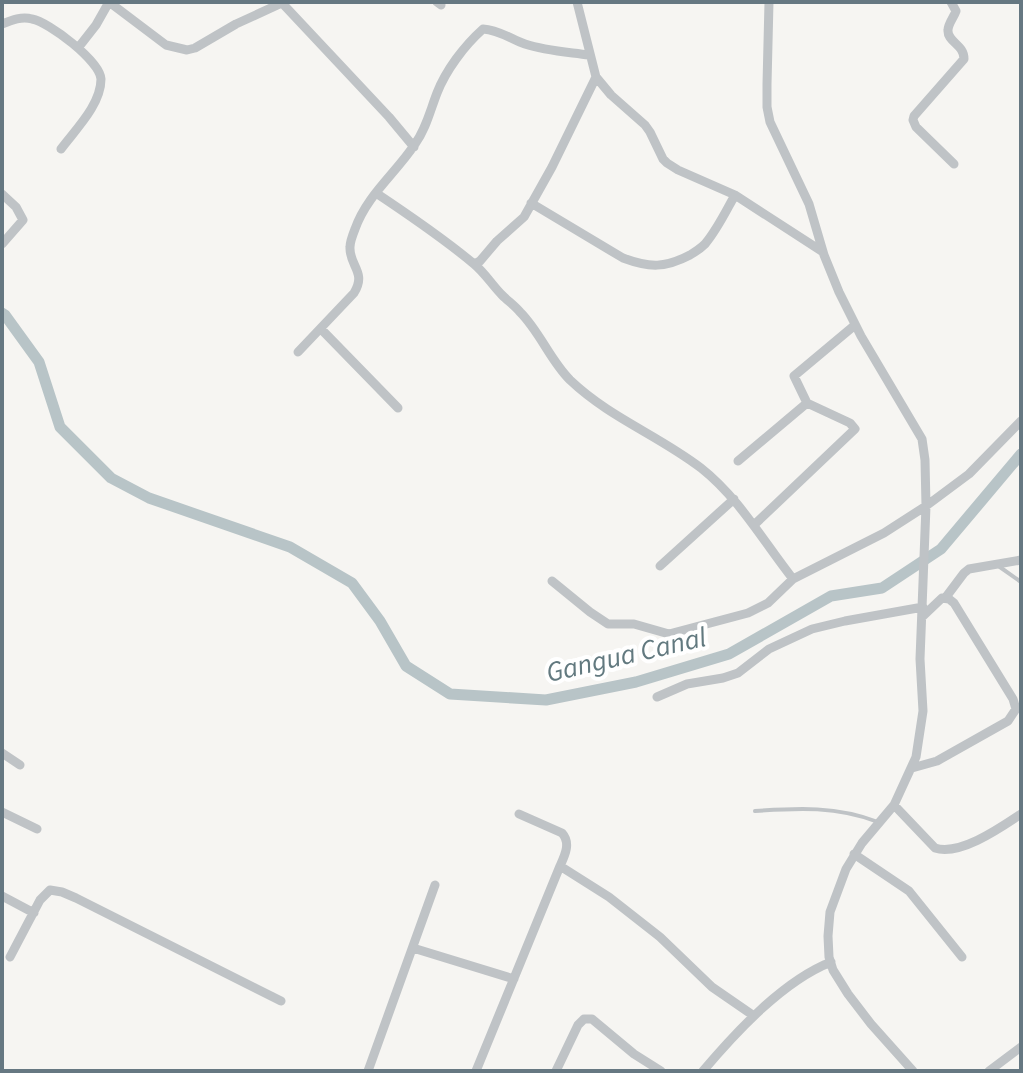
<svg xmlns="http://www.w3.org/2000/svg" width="1023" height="1073" font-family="'Source Sans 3',sans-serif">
	<rect width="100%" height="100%" fill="#f6f5f2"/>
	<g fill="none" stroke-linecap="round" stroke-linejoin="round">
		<path stroke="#b8c4c7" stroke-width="11" d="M2 313 5 315 39 362 60 427 111 478 149 498 290 547 352 583 380 621 406 666 450 694 546 700 636 682 729 654 831 596 882 588 941 549 1021 454"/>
		<path stroke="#bfc3c6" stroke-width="4" d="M997 565 1021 582
			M755 811C798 808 837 806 878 822"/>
		<path stroke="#bfc3c6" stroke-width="9" d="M109 2 166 45 187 50 195 48 236 24 284 2
			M437 2 441 5
			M577 2 596 77 611 95 645 125 650 132 663 159 667 163 678 170 735 195 823 252
			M769 2 767 84V107L770 122 809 204 824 255 839 292 861 336 922 439 925 460 926 506 920 659 923 711 916 757 894 805 862 843 846 869 830 912 828 936 829 957 833 970 848 994 871 1024 913 1071
			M951 2 956 11C954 17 948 24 948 30 947 42 964 44 964 59L914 116 913 120 916 127 954 164
			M282 3 389 117 414 147
			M2 24C12 20 22 16 32 19 49 22 100 61 101 79 101 105 75 130 61 149
			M78 48 96 25 109 2
			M376 193C409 215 443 238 474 264 485 273 492 285 502 295 508 301 515 306 520 312 540 332 550 360 570 380 610 418 658 435 701 468 739 498 763 541 793 579
			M2 194 16 207 23 220 2 244
			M531 203 623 258C650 268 665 268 690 255 695 252 701 248 705 244 717 230 726 211 735 195
			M474 264 480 261 497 241 524 217 552 167 596 77
			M321 329 398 408
			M298 352 354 293C367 272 349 266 350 247 350 242 353 234 355 229 367 195 396 173 415 144 426 129 430 111 437 93 446 70 464 46 483 29 499 30 511 39 525 44 546 51 568 52 589 55
			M738 461 807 403
			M754 525 855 429 850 423 807 403 794 376 855 325
			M660 566 734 499
			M552 581 590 612 608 624H634L669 634 748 613 768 603 793 579 884 533 926 506 969 474 1021 421
			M946 597 964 573 969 569 1021 560
			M657 697 687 684 723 678 738 673 769 649 812 629 845 621 923 607
			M2 753 20 765
			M912 768 937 761 1008 721 1016 709 1013 699 954 603 949 599 942 598 922 617
			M894 805 935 848C960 856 1000 828 1021 814
			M2 812 37 829
			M854 854 909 891 962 957
			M560 866 609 897 660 937 712 987 754 1016
			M2 896 34 913
			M413 948 514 979
			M10 957 40 900 50 890 62 892 76 898 281 1001
			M368 1071 435 885
			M476 1071 560 866C565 855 571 843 562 833L519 814
			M556 1071 578 1025 584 1019H592L634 1054 661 1071
			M703 1071C736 1032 783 981 831 962
			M989 1071 1021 1047"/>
	</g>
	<g text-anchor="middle" stroke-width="8" stroke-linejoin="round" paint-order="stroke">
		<g font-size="28" font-style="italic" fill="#62797f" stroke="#fff">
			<text transform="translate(626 654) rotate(-13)" y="10">Gangua Canal</text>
		</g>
	</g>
	<rect width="1023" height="1073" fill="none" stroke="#667882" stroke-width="8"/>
</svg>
